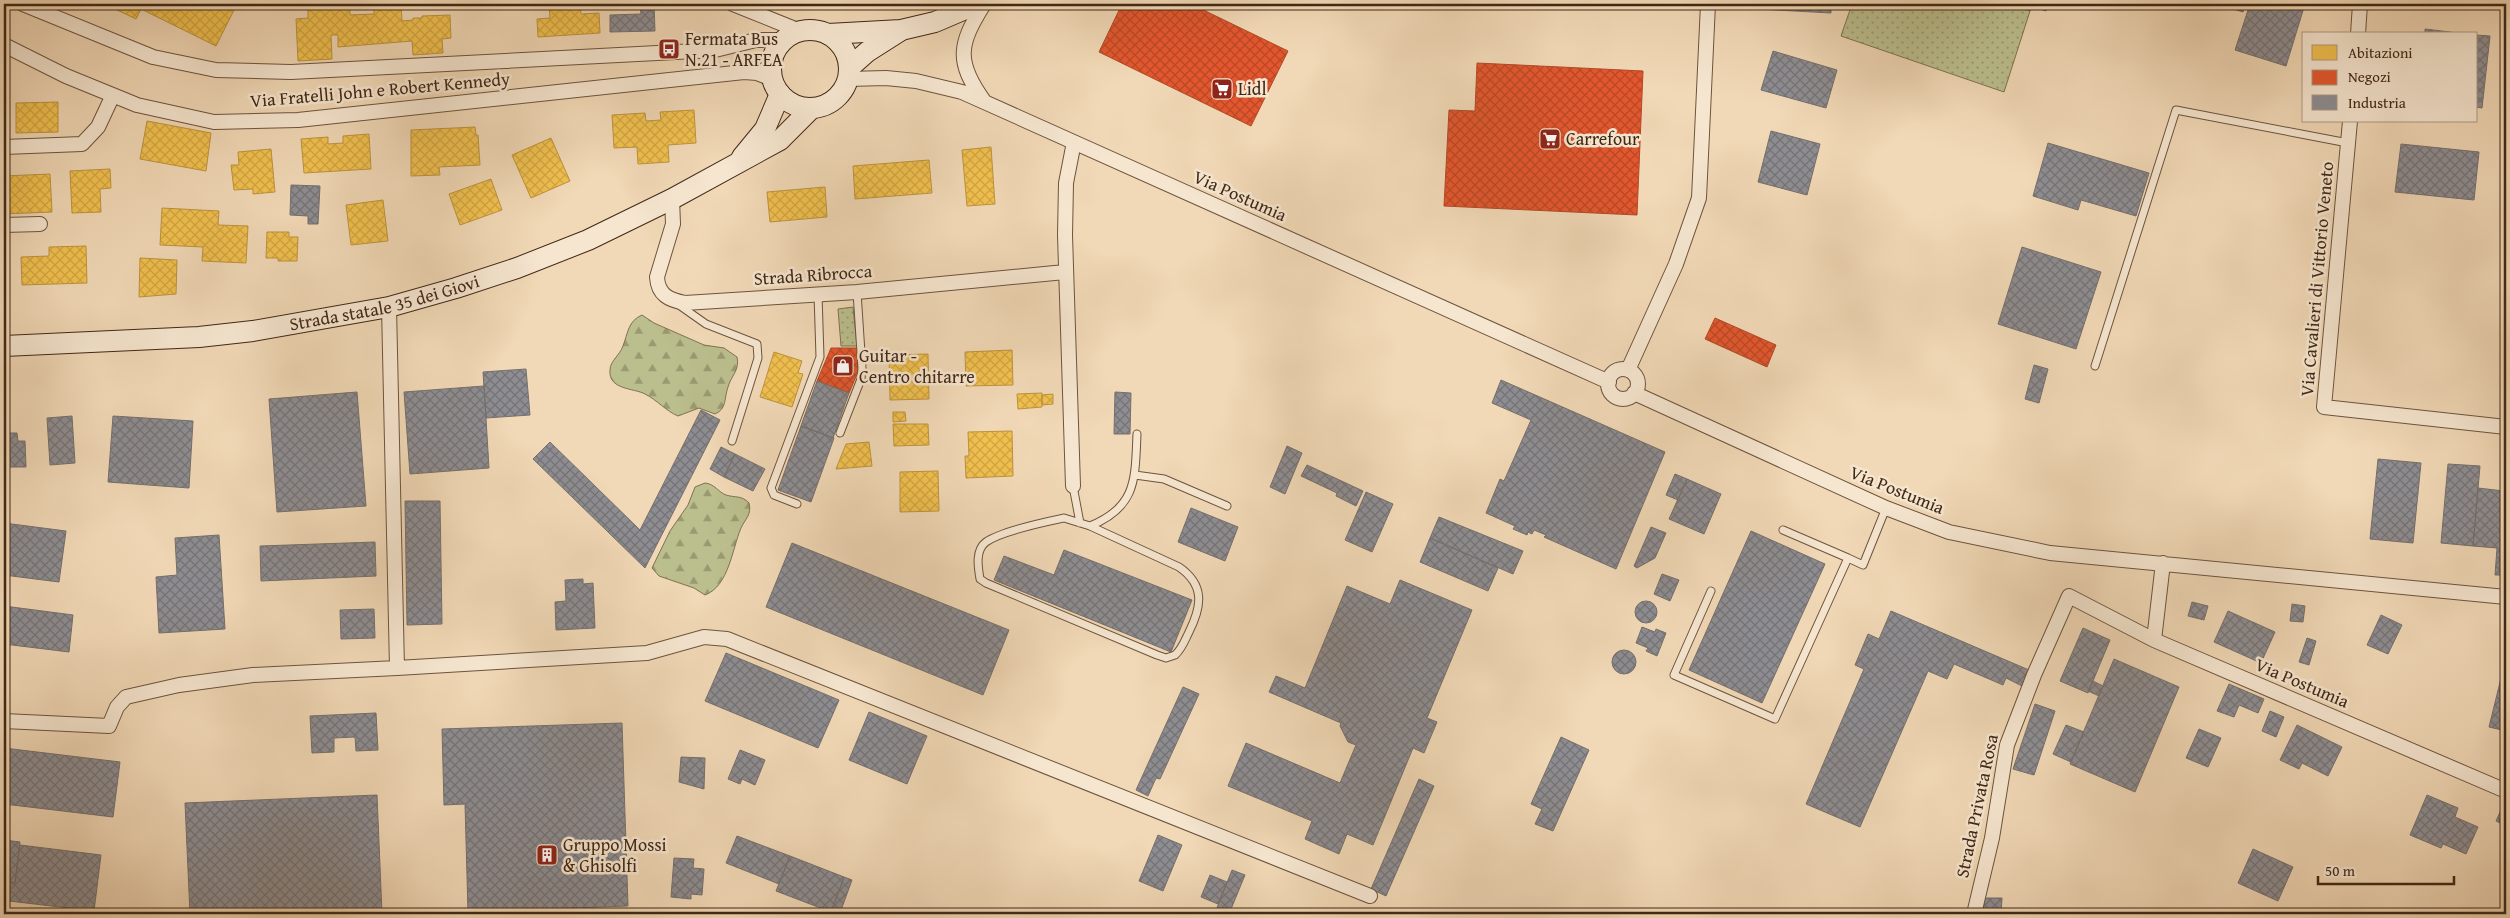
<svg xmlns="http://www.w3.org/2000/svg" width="2510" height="918" font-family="'Gentium Book Plus',serif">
	<defs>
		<pattern id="forest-firs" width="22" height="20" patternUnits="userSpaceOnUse" patternTransform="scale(1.25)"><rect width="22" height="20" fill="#bbbe8d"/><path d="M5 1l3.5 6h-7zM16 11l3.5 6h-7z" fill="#999a72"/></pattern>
		<pattern id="garden-dots" width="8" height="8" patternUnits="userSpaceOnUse" patternTransform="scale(1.25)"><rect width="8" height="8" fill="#bbbe8d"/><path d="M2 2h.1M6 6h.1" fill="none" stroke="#999a72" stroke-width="1.8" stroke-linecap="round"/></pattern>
		<pattern id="homes-cross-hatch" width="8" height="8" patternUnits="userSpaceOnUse" patternTransform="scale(1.25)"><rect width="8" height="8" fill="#f2c14e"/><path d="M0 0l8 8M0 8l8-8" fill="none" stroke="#d1a643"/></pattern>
		<pattern id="shops-cross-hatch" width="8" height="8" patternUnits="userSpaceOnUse" patternTransform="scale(1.25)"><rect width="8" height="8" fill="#e4572e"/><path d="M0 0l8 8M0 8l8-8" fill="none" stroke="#ba4826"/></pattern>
		<pattern id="industry-cross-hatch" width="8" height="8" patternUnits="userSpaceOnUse" patternTransform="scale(1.25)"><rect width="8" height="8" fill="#8d8d92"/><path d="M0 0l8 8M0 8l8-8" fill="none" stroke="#757376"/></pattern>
	</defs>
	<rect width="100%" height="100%" fill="#f1d8b6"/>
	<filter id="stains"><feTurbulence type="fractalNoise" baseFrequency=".004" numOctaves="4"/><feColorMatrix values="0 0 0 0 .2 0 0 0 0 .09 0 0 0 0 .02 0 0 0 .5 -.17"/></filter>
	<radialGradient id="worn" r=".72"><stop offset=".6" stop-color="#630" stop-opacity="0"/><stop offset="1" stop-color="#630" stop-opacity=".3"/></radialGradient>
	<path fill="url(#forest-firs)" stroke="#7e7351" d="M642 315 654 323 704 345 724 348 737 357C740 370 731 376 728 387 724 398 727 409 715 414L699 408 678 416C666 411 657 400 645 394 634 388 608 390 610 370 610 361 620 355 623 346 628 333 628 321 642 315Z
		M705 483C715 484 718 492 726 495 736 498 741 495 749 503 752 515 745 519 741 528 732 549 729 586 705 595L694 588 659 576 652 568 670 531 688 505 695 487Z"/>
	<path fill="url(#garden-dots)" stroke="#7e7351" d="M1852 4H2014L2030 11 2004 92 1841 36Z
		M853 307 857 346H841L838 309Z"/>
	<path fill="url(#homes-cross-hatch)" stroke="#bd933d" d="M118 4H141L139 8 141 9 136 19 115 9Z
		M141 4H237L216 46 139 8Z
		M308 4H350V15L374 14V4H401L402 21 413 20V18H422V16L450 15 451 38 442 39 443 53 413 55 412 41 338 47V35H331L332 59 298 61 296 19 308 18Z
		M549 4H580L581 14 599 13 600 33 538 37 537 19 550 18Z
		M58 102V132L16 133V103Z
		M694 110 696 143 668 145 669 162 638 164 637 147 614 148 612 115 645 113 646 121 661 120 660 112Z
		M147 121 211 133 206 171 140 159Z
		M475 127 476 135H478L480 165 439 167 440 175 411 176V130Z
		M369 134 371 169 304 173 301 139 328 137V144L343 143V136Z
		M551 138 570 181 531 198 512 155Z
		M991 147 995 204 967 206 962 150Z
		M271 149 275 192 253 194V189L234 190 231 165H239L238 152Z
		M929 160 932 193 855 199 853 166Z
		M110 169 111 188 100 189 101 212 72 213 70 171Z
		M50 174 52 212 4 214V176Z
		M491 179 502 210 460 225 449 194Z
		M825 187 827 217 770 222 767 192Z
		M383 200 388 241 351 245 346 205Z
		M162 208 219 211 218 225 248 226 246 263 202 261 203 247 160 245Z
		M267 232H289V237H298L297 261H278V258H266Z
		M4 242H7V261H4Z
		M86 246 87 283 22 285 21 257 49 256V247Z
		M140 258 177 260 176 294 139 297Z
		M1012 350 1013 385 966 386 965 352Z
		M774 352 802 361 798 373 803 374 792 407 760 397Z
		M928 354 929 399 890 400 889 355Z
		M1042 393V407L1018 409 1017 394Z
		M1053 394V404L1042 405V395Z
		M893 412H905L906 421 893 422Z
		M893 424H928L929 445 894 446Z
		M1012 431 1013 476 966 478 965 456H969L968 432Z
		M869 442 872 466 836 469 846 444Z
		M938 471 939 511 900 512V472Z"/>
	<path fill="url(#shops-cross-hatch)" stroke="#b34926" d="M1122 4H1191L1288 51 1251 126 1099 52Z
		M1477 63 1643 71 1637 215 1444 206 1449 110 1475 111Z
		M1715 318 1776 345 1767 367 1705 339Z
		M831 348H858V372L849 393 817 381Z"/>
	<path fill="url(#industry-cross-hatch)" stroke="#766f6c" d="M640 4H654L655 31 610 32V15L641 14Z
		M1758 4H1831V13L1758 9Z
		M2014 4H2032L2030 11 2014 5Z
		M2032 4H2048L2046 11 2031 6Z
		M2216 4H2245L2243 12Z
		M2250 4H2305L2286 66 2235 50Z
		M2425 29 2466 34H2425Z
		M2476 35 2490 36 2482 108 2476 107Z
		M1773 51 1837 70 1826 108 1761 90Z
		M1771 131 1820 144 1807 195 1758 182Z
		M2048 143 2149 173 2136 216 2081 200 2078 210 2033 196Z
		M2401 144 2479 152 2474 200 2395 192Z
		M291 185 320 186 318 224H308V216L290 215Z
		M2022 247 2101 272 2076 349 1998 324Z
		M2034 365 2048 369 2039 403 2025 399Z
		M526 369 530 415 486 418 483 372Z
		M1501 380 1665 452 1616 569 1544 537 1546 535 1534 530 1532 534 1528 532 1527 535 1513 529 1515 526 1486 513 1500 479 1504 481 1531 420 1492 403Z
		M817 381 849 393 833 438 801 426Z
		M484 386 489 468 410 474 404 392Z
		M357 392 366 506 277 512 269 399Z
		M1115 392 1131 393 1130 434H1114Z
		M701 410 720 420 645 568 533 459 550 442 640 530Z
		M72 416 75 463 50 465 47 418Z
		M113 416 193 421 189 488 108 482Z
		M801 426 834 438 811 502 778 490Z
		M6 433H17L18 441H25L26 467H4V438H7Z
		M1287 446 1302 453 1285 494 1270 487Z
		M721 447 735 454 724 477 710 469Z
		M735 454 765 469 753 491 724 477Z
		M2378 459 2421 463 2413 543 2370 539Z
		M2448 464 2480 466 2473 546 2441 543Z
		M1307 465 1363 491 1356 506 1336 496 1337 493 1301 476Z
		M1675 474 1687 479 1678 500 1666 495Z
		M2506 478V575H2495L2497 548 2473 546 2478 488 2504 491Z
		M1687 479 1721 494 1704 534 1669 519Z
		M1366 492 1393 504 1372 552 1345 540Z
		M405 501H440L442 624 407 625Z
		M1191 508 1238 527 1225 561 1178 542Z
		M1439 517 1523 551 1513 574 1430 538Z
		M4 523 66 531 59 582 4 575Z
		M1651 527 1666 533 1655 558 1637 568 1634 566Z
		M1751 531 1825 564 1762 703 1689 670Z
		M219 535 225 629 159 633 156 577 177 575 175 538Z
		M1430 538 1498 568 1488 591 1420 562Z
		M375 542 376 576 261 581 260 546Z
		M792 543 1009 630 983 695 766 607Z
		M1064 550 1192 600 1171 652 994 580 1004 556 1054 575Z
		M1662 574 1679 580 1670 601 1654 594Z
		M583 579V584L593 583 595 628 556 630 555 602 566 601 565 580Z
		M1400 580 1472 610 1427 718 1437 722 1424 753 1413 748 1373 845 1347 834 1339 854 1305 839 1312 821 1228 786 1246 743 1340 783 1356 745 1348 742 1340 726 1341 723 1269 692 1276 676 1305 688 1347 586 1390 604Z
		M1635 612a11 11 0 1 1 22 0a11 11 0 1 1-22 0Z
		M2192 602 2208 606 2204 620 2188 616Z
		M2292 604 2305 606 2303 622 2290 621Z
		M4 606 73 615 69 652 4 644Z
		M374 609 375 638 341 639 340 610Z
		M1891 611 2029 670 2022 686 2006 678 2003 685 1954 664 1947 679 1928 671 1860 827 1806 804 1864 669 1855 665 1868 634 1879 639Z
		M2228 611 2275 632 2261 663 2214 642Z
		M2381 615 2402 625 2388 654 2367 645Z
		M1642 627 1655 632 1656 629 1666 633 1657 656 1646 651 1648 648 1636 643Z
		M2083 628 2110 640 2088 693 2060 681Z
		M2307 638 2316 641 2309 665 2299 662Z
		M1612 662a12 12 0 1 1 24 0a12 12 0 1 1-24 0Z
		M726 653 839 700 818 748 705 701Z
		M2114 659 2179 687 2135 792 2070 764Z
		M2503 670 2506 671V731L2489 727Z
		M2093 681 2103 686 2099 696 2088 691Z
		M2229 684 2264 699 2258 713 2239 705 2234 717 2217 711Z
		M1183 687 1199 694 1160 779 1156 778 1148 796 1136 790Z
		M2035 704 2055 711 2034 775 2013 769Z
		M2270 711 2284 717 2276 737 2262 731Z
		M869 712 927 736 907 784 849 760Z
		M376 713 378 750 356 751 355 737 334 738V752L312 753 310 716Z
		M622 723 628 906 468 912 465 804 444 805 442 729Z
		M2066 725 2084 732 2071 762 2053 754Z
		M2297 725 2342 747 2328 776 2302 763 2299 769 2280 760Z
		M2199 729 2221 738 2208 767 2186 758Z
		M1561 737 1589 750 1553 831 1535 824 1542 809 1531 804Z
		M4 748 120 762 113 817 4 804Z
		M740 750 765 760 755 785 742 779 740 784 728 779Z
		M681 757 705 758 704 789 679 782Z
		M1419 779 1434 786 1386 896 1371 889Z
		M377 795 382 914H190L185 803Z
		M2427 795 2458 808 2455 817 2478 827 2466 854 2443 844 2441 848 2410 835Z
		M2505 801 2506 802V826L2496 821Z
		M1158 835 1182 845 1163 891 1139 881Z
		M737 836 790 856 779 884 726 863Z
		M4 840 20 842 15 883 4 882Z
		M20 845 101 855 94 911 9 901 11 883H15Z
		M2253 849 2293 867 2278 901 2238 883Z
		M790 856 844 877 831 912 776 891Z
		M674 858 694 859 693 868 704 869 702 895 691 894V899L671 897Z
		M1232 870 1245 875 1229 914H1218L1215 913Z
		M1210 875 1227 882 1218 904 1201 897Z
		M844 877 852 880 840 913 832 910Z
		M1983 898H2002L2001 914H1983Z"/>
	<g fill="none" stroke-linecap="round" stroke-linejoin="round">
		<g stroke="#6c543d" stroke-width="9">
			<path id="service" d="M679 305 706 324 757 344 758 358 732 441
				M2095 366 2176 110 2348 143
				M840 433 861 379 862 368 857 292
				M1135 475 1164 479 1227 506
				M1073 486 1080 523
				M797 504 774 495 771 488 820 357 818 294
				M1064 518 1090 526 1179 567C1205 585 1202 606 1189 632 1185 640 1182 649 1175 655L1166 658 1157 655 986 583 980 579C978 567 975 550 986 542 1001 531 1045 522 1064 518Z
				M1090 526C1137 507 1135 479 1137 434
				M1848 558 1863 565 1886 508
				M1711 591 1674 675 1775 719 1848 558 1783 530"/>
		</g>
		<g stroke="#6c543d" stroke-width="16">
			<path id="minor" d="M23 4 153 57 216 70 291 72 715 50 756 40H785
				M733 4 800 31
				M2358 34 2360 4
				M4 45 66 76 137 105 214 122 298 120 744 72 757 73 772 79
				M848 79 886 78 916 81 962 92 1609 382
				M984 101C955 61 959 44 984 4
				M2350 121 2324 407 2506 427
				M4 147 82 144 98 127 113 95
				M672 199 673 224 657 277C658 295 669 300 685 303L857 292 1065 272
				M4 225 40 224
				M389 307 397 668 647 653 704 637 727 639 1370 896
				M1608 384a15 15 0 1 1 30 0a15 15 0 1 1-30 0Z
				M1628 370 1676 264 1699 198 1708 4
				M1634 393 1886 508 1949 532 2050 553 2506 597
				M1073 486 1065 235 1066 183 1074 142
				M2163 563 2154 640 2506 791
				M4 721 109 726 117 707 126 697 179 685 253 675 397 668
				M1974 914 1992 838 2007 745 2034 675 2069 596 2154 640"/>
		</g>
		<g stroke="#402815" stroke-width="22">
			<g id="secondary">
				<circle cx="810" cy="69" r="39"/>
				<path d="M828 34 901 30 935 22 977 4"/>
				<path d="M849 68 867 52 900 31"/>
				<path d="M742 157 765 129 780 94"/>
				<path id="s1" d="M4 346 199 337 253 331 389 307 456 288 517 268 588 240 672 199 780 140 812 108"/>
			</g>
		</g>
		<use href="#service" stroke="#f6e6d0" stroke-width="7"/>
		<use href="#minor" stroke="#f6e6d0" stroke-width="14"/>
		<use href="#secondary" stroke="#f6e6d0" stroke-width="20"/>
	</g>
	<defs>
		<g id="bus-square" transform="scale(1.125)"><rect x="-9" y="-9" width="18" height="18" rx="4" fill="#8f2418" stroke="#f6e6d0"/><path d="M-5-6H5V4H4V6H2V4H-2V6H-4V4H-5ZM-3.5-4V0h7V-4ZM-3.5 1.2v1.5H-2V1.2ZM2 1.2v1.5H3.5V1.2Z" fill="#fff"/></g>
		<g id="supermarket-square" transform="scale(1.125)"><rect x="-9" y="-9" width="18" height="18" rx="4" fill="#8f2418" stroke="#f6e6d0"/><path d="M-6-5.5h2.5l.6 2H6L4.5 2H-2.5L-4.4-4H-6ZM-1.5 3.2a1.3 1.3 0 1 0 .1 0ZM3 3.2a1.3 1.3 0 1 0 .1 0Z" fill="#fff"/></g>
		<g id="shop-square" transform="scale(1.125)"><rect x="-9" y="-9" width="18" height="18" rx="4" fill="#8f2418" stroke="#f6e6d0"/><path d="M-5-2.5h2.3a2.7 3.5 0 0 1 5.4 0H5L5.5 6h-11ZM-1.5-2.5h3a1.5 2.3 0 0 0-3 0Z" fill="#fff"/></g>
		<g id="building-square" transform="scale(1.125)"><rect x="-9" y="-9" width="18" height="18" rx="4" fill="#8f2418" stroke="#f6e6d0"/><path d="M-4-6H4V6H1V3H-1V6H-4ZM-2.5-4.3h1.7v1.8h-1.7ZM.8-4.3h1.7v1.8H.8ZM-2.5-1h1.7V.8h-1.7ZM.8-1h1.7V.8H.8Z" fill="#fff"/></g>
	</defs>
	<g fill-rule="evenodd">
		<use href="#bus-square" x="669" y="49"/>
		<use href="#supermarket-square" x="1222" y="89"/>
		<use href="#supermarket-square" x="1550" y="139"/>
		<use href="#shop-square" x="843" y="366"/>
		<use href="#building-square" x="547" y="855"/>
	</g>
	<g text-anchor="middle" stroke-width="5" stroke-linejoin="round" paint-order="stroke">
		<g font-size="18" fill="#402815" stroke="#f6e6d0" text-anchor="start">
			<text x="685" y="45">Fermata Bus<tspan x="685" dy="21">N.21 - ARFEA</tspan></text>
			<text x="1238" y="95">Lidl</text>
			<text x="1566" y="145">Carrefour</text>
			<text x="859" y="362">Guitar -<tspan x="859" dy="21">Centro chitarre</tspan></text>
			<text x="563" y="851">Gruppo Mossi<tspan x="563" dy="21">&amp; Ghisolfi</tspan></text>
		</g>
		<g font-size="18" fill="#402815" stroke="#f6e6d0">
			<text transform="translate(380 90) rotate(-5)" y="6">Via Fratelli John e Robert Kennedy</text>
			<text transform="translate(1240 196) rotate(24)" y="6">Via Postumia</text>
			<text transform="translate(813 275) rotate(-4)" y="6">Strada Ribrocca</text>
			<text transform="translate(2317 279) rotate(-85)" y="6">Via Cavalieri di Vittorio Veneto</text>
			<text dy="6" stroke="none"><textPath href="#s1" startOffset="384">Strada statale 35 dei Giovi</textPath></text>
			<text transform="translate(1897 490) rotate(22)" y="6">Via Postumia</text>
			<text transform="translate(2302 683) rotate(23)" y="6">Via Postumia</text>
			<text transform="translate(1977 806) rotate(-78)" y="6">Strada Privata Rosa</text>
		</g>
	</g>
	<rect width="2510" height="918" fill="none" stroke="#f1d8b6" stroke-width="20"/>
	<rect x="5" y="5" width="2500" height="908" fill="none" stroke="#402815" stroke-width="2.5"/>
	<rect x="10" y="10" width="2490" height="898" fill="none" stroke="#402815"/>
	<rect x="2302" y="32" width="175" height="90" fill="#f6e6d0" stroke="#ad9a85"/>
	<rect x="2312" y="45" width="25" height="15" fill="#f2c14e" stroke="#ad9a85"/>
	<text x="2348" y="58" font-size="15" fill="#402815">Abitazioni</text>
	<rect x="2312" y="70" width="25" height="15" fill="#e4572e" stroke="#ad9a85"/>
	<text x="2348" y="82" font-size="15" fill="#402815">Negozi</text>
	<rect x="2312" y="95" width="25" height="15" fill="#8d8d92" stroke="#ad9a85"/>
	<text x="2348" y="108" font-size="15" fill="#402815">Industria</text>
	<path d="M2318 876v8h136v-8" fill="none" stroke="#402815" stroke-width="2.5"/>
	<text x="2325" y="876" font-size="15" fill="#402815" stroke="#f6e6d0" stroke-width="4" paint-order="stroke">50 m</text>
	<rect width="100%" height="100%" filter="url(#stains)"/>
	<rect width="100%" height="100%" fill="url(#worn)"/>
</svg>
